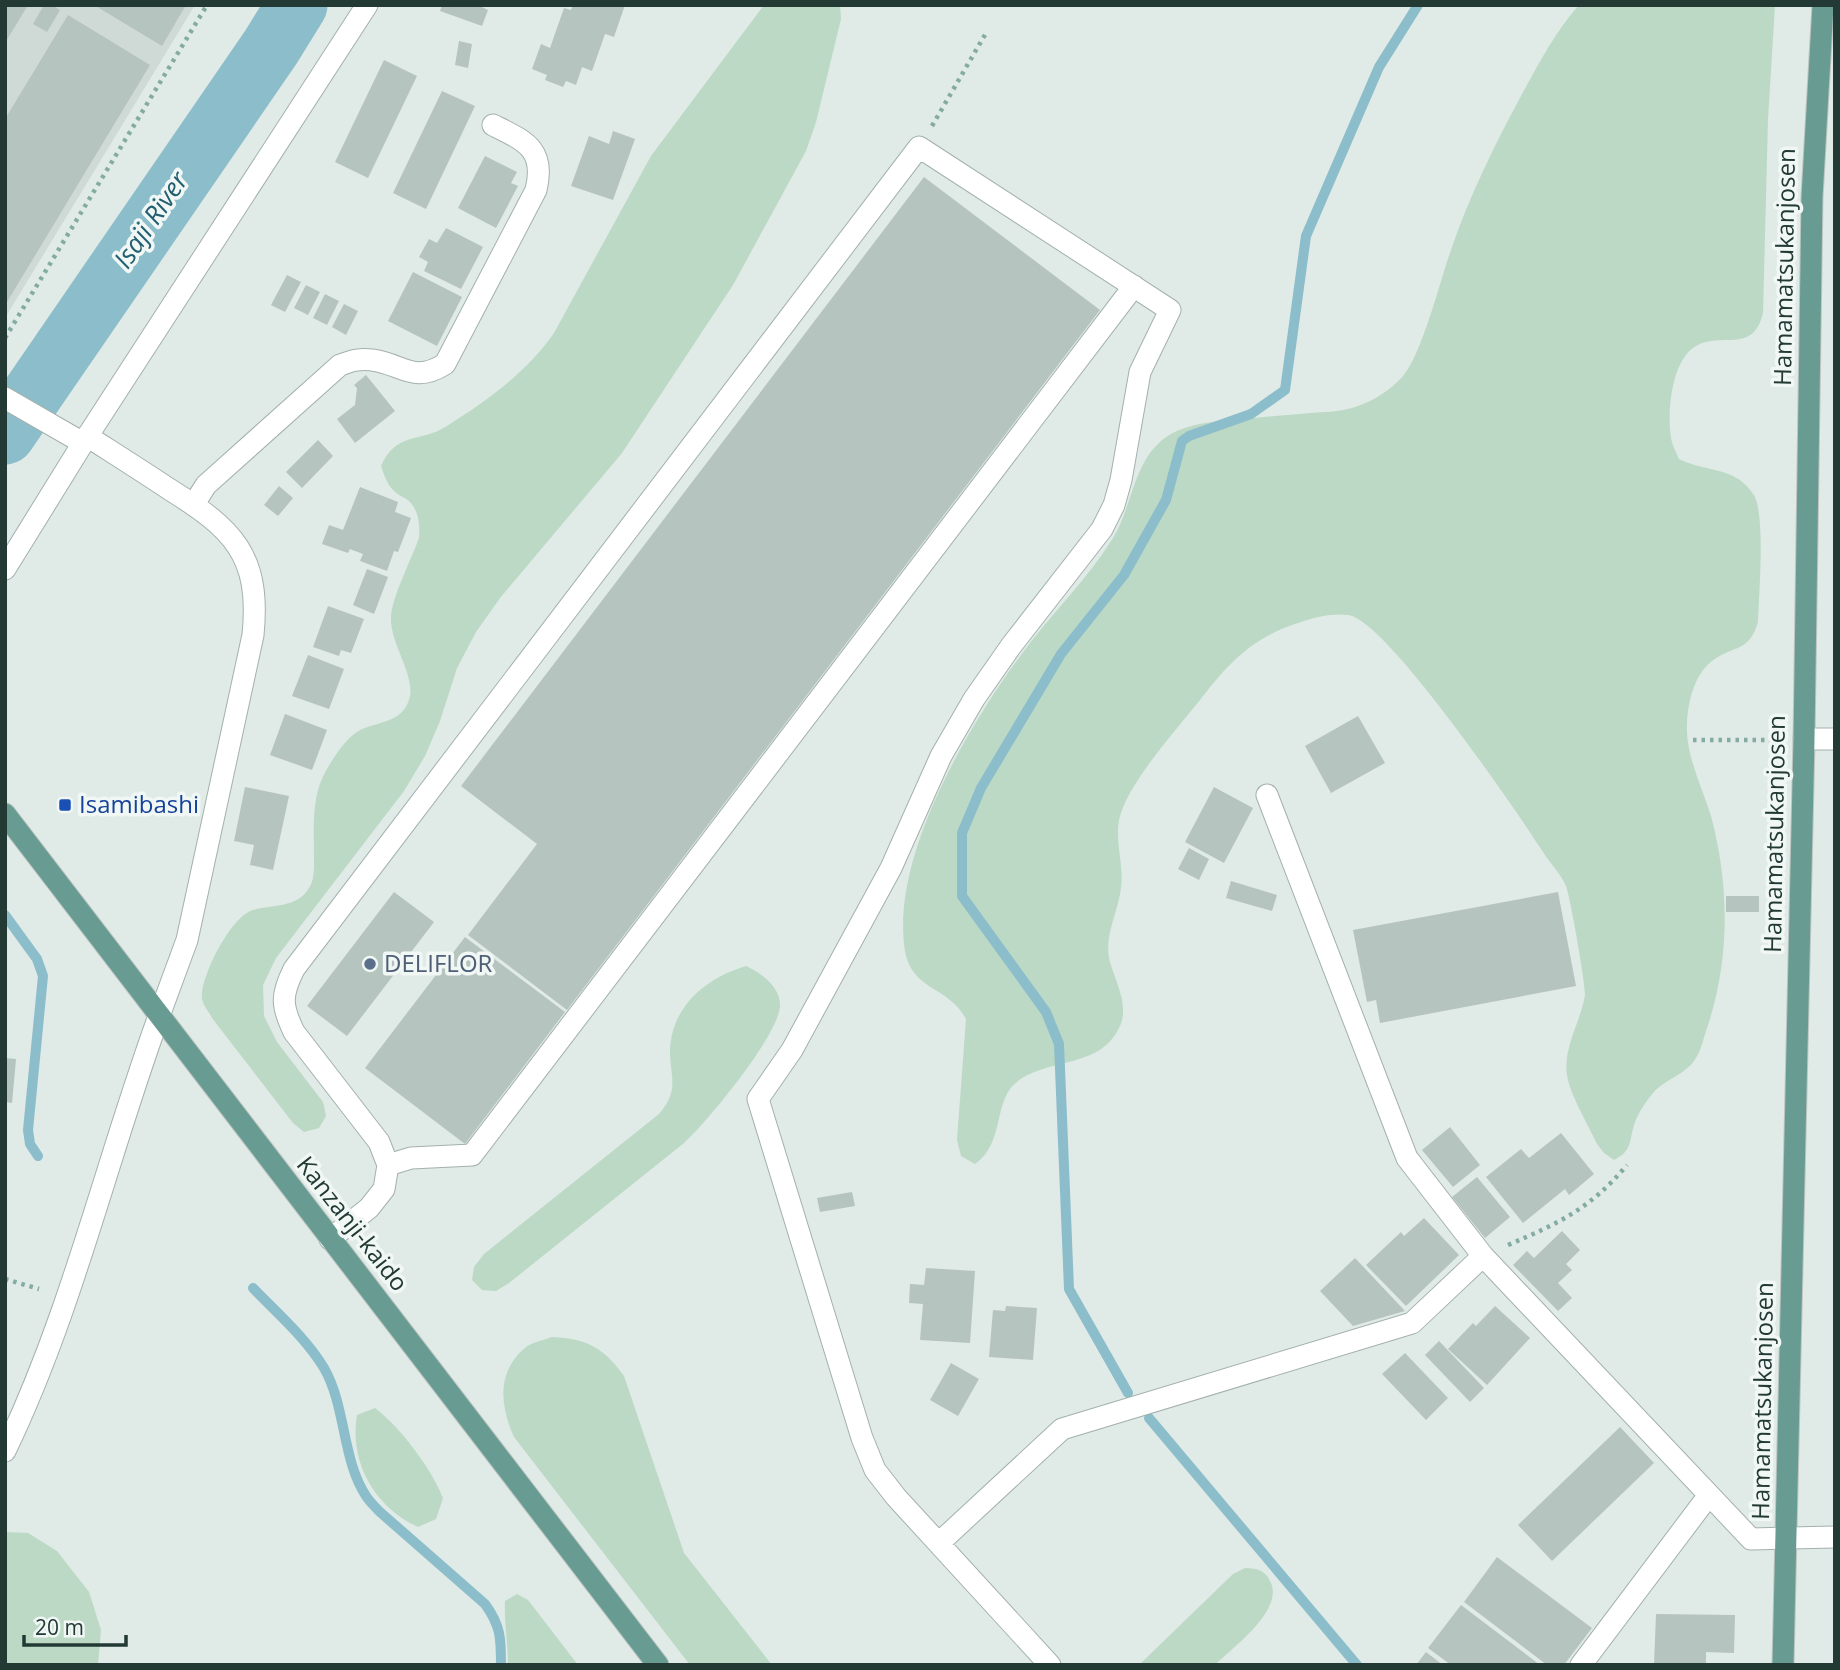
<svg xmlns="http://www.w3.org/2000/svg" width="1840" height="1670" font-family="'Open Sans',sans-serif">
	<rect width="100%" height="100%" fill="#e0eae6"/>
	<path fill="#cfd9d5" d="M5 5H195L5 318Z"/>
	<path fill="#bbd9c5" d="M764 5H840L841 19 816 122 806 151 733 285 622 453 500 598 476 632 457 668 440 721 425 756 404 791 276 958 263 985 264 1016 277 1042 323 1102 326 1116 319 1128 304 1132 293 1123 212 1018C209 1012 203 1005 202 999 200 977 231 916 253 910 273 904 296 909 309 888 315 879 314 866 314 857 314 827 311 795 327 769 334 757 343 743 353 735 370 720 400 727 409 700 417 677 390 644 391 618 391 599 412 558 419 538 420 525 419 511 409 501 404 497 398 495 394 491 387 484 384 475 381 466 396 431 421 443 447 426 487 401 528 371 554 333L651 156Z
		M1579 5H1775L1768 119 1763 313C1753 355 1722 331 1696 346 1671 360 1667 413 1671 438 1672 445 1676 452 1679 459 1698 469 1722 468 1740 480 1745 484 1752 491 1755 497 1765 521 1759 593 1758 622 1749 653 1733 645 1712 661 1694 675 1688 702 1687 723 1685 754 1702 787 1711 816 1730 887 1730 962 1706 1031 1703 1041 1700 1053 1694 1061 1683 1076 1665 1079 1653 1093 1645 1103 1638 1113 1634 1125 1629 1142 1632 1151 1614 1160L1604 1153 1597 1144C1588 1124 1570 1095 1567 1075 1563 1046 1581 1022 1585 995 1586 986 1570 896 1566 886 1561 874 1550 863 1543 852 1518 813 1385 618 1348 615 1332 613 1316 617 1301 622 1254 636 1229 662 1200 700 1177 729 1126 785 1119 820 1115 842 1124 866 1121 888 1118 913 1103 937 1110 962 1116 983 1130 1007 1119 1028 1100 1068 1049 1058 1018 1081 992 1100 1006 1142 975 1164L961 1156 957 1140 966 1019C949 986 912 991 905 951 890 858 967 728 1021 655 1050 615 1087 580 1113 538 1134 504 1133 456 1171 434 1189 424 1210 422 1230 420 1257 418 1284 415 1311 413 1324 412 1339 412 1352 408 1370 403 1390 391 1403 376 1422 354 1440 281 1451 250 1469 197 1494 146 1521 96 1538 65 1555 32 1579 5Z
		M746 966C761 973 780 986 780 1005 780 1034 707 1122 684 1143L509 1283 496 1291 482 1290 472 1280 474 1267 484 1254 659 1114C679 1091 671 1079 670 1053 670 1007 706 978 746 966Z
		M552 1337C587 1339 603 1347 624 1376L684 1553 772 1665H690L514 1437C500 1405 496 1372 526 1347 533 1342 544 1340 552 1337Z
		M375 1408C401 1428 431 1468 443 1498L436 1519 418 1527C375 1507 349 1463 357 1415Z
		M5 1532 28 1533 57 1551 89 1592 101 1630 98 1665H5Z
		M1245 1568C1258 1568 1266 1571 1271 1583 1283 1611 1233 1647 1215 1665H1139L1233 1574Z
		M517 1594 528 1600 578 1665H508C508 1643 504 1622 505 1601Z"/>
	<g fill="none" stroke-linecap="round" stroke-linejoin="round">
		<path stroke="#8cbdcb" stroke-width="10" d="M5 915 37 959 43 976 28 1130 30 1144 38 1156
			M253 1288C277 1313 306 1338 324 1368 346 1406 342 1460 366 1496 369 1501 375 1507 380 1512L485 1604C501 1626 501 1639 501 1665
			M1128 1393 1069 1289 1059 1044 1046 1012 962 896V833L981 788 1061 654 1124 575 1166 500 1182 441 1189 436 1251 414 1285 390 1306 236 1379 67 1418 5
			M1149 1418 1357 1665"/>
		<path stroke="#8cbdcb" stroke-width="61" d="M5 434 271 47 297 5"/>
	</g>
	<path fill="#b6c4bf" d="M5 5H28L5 43Z
		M44 5H52L60 10 47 32 33 24Z
		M94 5H186L162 46Z
		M442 5H483L482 7 488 10 482 26 440 11Z
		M573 5H625L614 37 605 34 592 71 582 67 576 85 566 81 563 87 545 80 547 75 532 69 541 44 550 48 564 8 571 10Z
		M68 15 150 65 7 302 5 301V119Z
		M459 41 472 44 468 68 455 65Z
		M384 60 417 76 368 178 335 162Z
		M442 91 475 106 426 209 393 193Z
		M613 131 635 139 613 200 571 186 589 136 609 144Z
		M485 156 517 172 511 183 518 186 496 228 458 208Z
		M924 177 1100 310 567 1010 468 935 537 844 461 786Z
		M446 228 483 247 461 289 424 271 428 262 419 257 429 239 437 243Z
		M413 272 462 297 437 346 388 321Z
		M287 275 301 282 285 312 271 305Z
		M306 285 320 292 308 315 294 308Z
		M325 294 339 301 327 325 313 318Z
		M344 304 358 311 346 335 332 327Z
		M366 375 395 411 355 443 337 419 355 405 357 388 354 385Z
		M318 440 333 456 302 488 286 472Z
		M279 486 293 498 278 516 264 505Z
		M360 487 398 502 395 512 411 518 398 552 394 551 387 571 360 561 363 554 350 549 348 553 322 544 329 525 343 530Z
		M367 569 388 577 374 614 353 605Z
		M328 606 364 619 351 653 341 650 339 656 313 647Z
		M308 655 344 669 329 709 292 696Z
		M285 714 327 730 312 770 270 755Z
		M1358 716 1385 763 1331 793 1305 746Z
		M245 787 289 796 273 870 250 865 254 845 234 841Z
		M1214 787 1253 808 1224 863 1185 842Z
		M1189 848 1209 859 1199 880 1178 869Z
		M1231 881 1277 895 1272 911 1226 898Z
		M394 892 434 922 347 1036 307 1006Z
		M1558 892 1576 986 1380 1023 1376 1000 1367 1002 1353 930Z
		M1726 896H1759V912H1726Z
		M465 937 565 1012 465 1144 365 1068Z
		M5 1058 16 1059 12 1103 5 1102Z
		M1450 1127 1480 1165 1453 1187 1422 1150Z
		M1561 1133 1594 1174 1569 1195 1565 1189 1523 1223 1486 1177 1521 1149 1529 1158Z
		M1477 1177 1510 1217 1485 1238 1452 1197Z
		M852 1192 855 1206 820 1212 817 1198Z
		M1424 1218 1459 1255 1406 1306 1366 1265 1401 1232 1404 1236Z
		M1562 1231 1580 1250 1566 1264 1572 1270 1558 1283 1572 1298 1558 1311 1513 1265 1527 1251 1534 1258Z
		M1355 1258 1405 1311 1353 1326 1320 1291Z
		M926 1268 975 1271 970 1343 920 1340 923 1304 909 1303 910 1284 924 1285Z
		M1006 1306 1037 1308 1033 1360 989 1357 993 1310 1005 1311Z
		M1495 1306 1530 1338 1487 1385 1448 1349 1473 1323 1476 1326Z
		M1439 1341 1484 1388 1470 1402 1425 1355Z
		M1405 1353 1448 1398 1426 1420 1382 1374Z
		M951 1363 979 1379 958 1416 930 1400Z
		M1620 1427 1654 1463 1552 1561 1518 1525Z
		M1497 1557 1592 1628 1564 1665H1547L1464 1602Z
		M1461 1605 1540 1665H1451L1428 1648Z
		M1656 1614 1735 1615 1734 1653 1706 1652V1665H1654Z
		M1426 1652 1443 1665H1416Z"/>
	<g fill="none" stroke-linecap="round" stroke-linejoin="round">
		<g stroke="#a3b1ad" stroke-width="23">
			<path id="minor" d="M5 398 83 443
				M87 436C115 454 142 471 169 489 233 529 261 555 253 635L187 940 159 1016
				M194 504 206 485 340 365C351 361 360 358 372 360 403 364 413 384 445 364L536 190C546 149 525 141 493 125
				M1804 739H1835
				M1267 795 1407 1158 1483 1256 1751 1539 1835 1537
				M388 1165 411 1158 472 1155 1134 286
				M330 1239 369 1208 384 1189 388 1165 379 1142 294 1032C281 1005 281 995 294 969L919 147 1170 310 1140 372 1121 480 1114 505 1102 529 1011 646 974 699 941 756 891 868 792 1050 758 1099 862 1438 875 1470 896 1497 1050 1665
				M939 1543 1062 1429 1412 1323 1483 1256
				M1581 1665 1709 1495"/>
		</g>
		<g stroke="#a3b1ad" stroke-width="23">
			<path id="tertiary" d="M5 569 83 443 367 5
				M5 1451C72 1312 106 1161 159 1016"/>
		</g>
		<g stroke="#bdc4c2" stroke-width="23">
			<path id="primary" d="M5 814 658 1665
				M1783 1665 1804 739 1812 197 1823 5"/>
		</g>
		<path stroke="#83aba1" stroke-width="4.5" stroke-dasharray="3.5 5" stroke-linecap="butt" d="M932 126 986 33
			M5 338 207 5
			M1693 740H1776
			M1508 1245C1559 1223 1590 1209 1627 1165
			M5 1279 39 1289"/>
		<use href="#minor" stroke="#fff" stroke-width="21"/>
		<use href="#tertiary" stroke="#fff" stroke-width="21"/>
		<use href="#primary" stroke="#689c92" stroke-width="21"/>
	</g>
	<rect fill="#1a4fb4" stroke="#f0f7f4" stroke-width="2.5" x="58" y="798" width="14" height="14" rx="3.5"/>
	<circle fill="#5c6f8a" stroke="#f0f7f4" stroke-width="2.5" cx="370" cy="964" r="7"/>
	<g text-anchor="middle" stroke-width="7" stroke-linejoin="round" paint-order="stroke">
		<g font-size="24" fill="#223934" stroke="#f0f7f4">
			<text transform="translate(1785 267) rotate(-89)" y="8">Hamamatsukanjosen</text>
			<text transform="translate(1775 834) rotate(-89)" y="8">Hamamatsukanjosen</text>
			<text transform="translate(352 1224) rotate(52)" y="8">Kanzanji-kaido</text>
			<text transform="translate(1763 1401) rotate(-89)" y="8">Hamamatsukanjosen</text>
		</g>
		<g font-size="24" fill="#164399" stroke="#f0f7f4" text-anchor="start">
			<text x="79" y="813">Isamibashi</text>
		</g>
		<g font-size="24" fill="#4e5e75" stroke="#f0f7f4" text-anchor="start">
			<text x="384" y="972">DELIFLOR</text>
		</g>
		<g font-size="26" font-style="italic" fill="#215e70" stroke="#f0f7f4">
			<text transform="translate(151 220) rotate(-56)" y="9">Isaji River</text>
		</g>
	</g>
	<rect width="1840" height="1670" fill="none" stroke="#223934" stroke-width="14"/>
	<path d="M24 1635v10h102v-10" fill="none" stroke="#223934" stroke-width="3.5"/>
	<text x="35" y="1635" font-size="21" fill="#223934" stroke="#f0f7f4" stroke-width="5" paint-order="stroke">20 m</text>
</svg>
